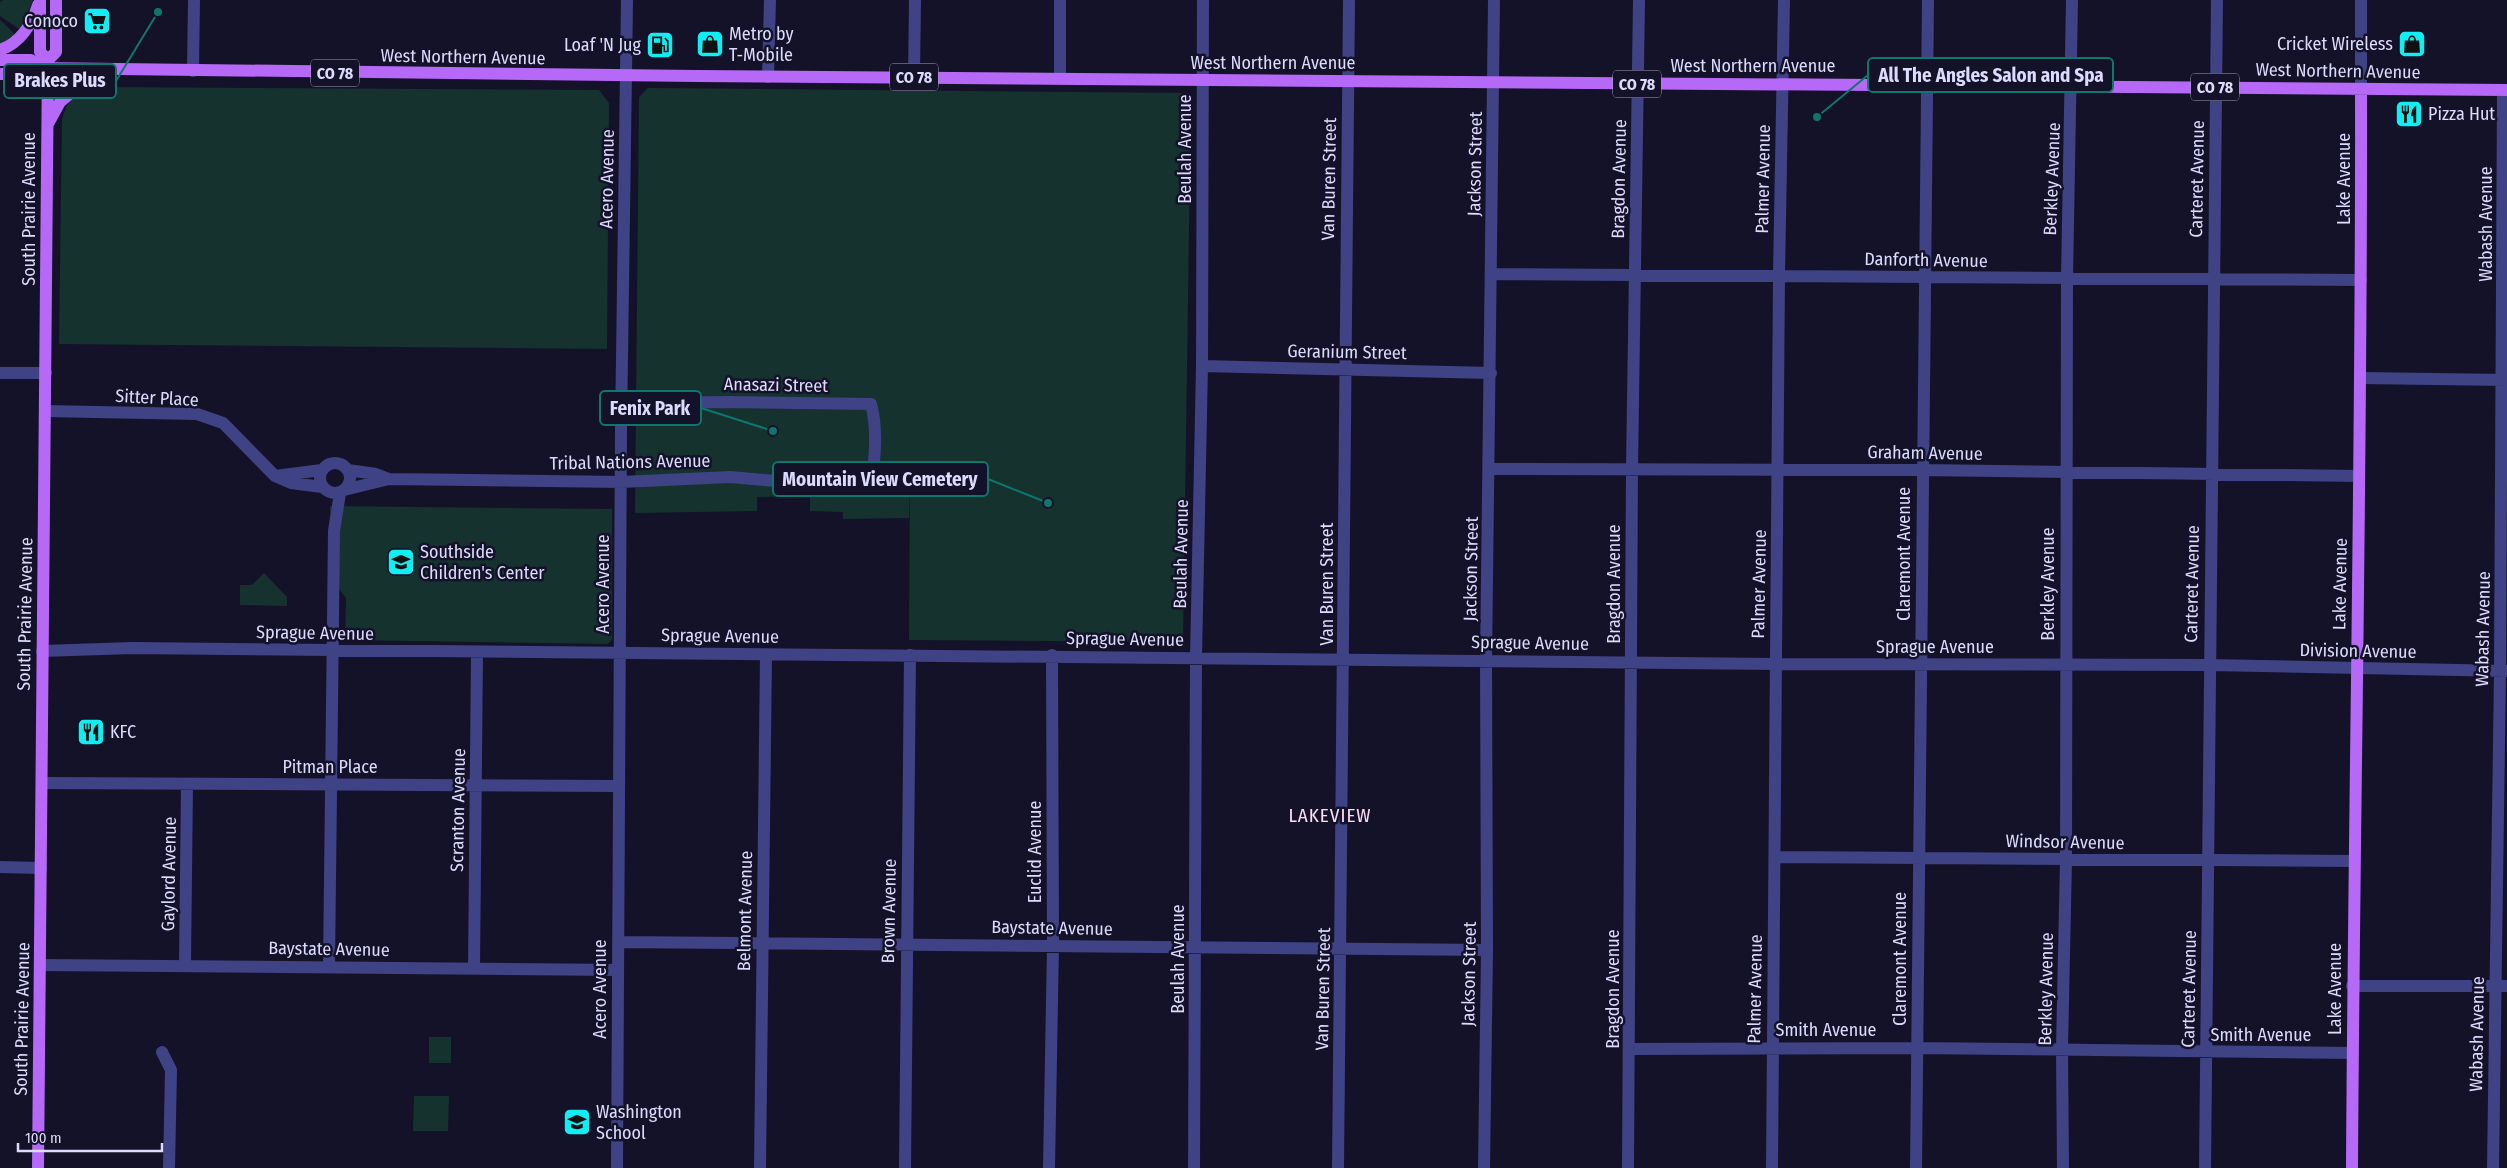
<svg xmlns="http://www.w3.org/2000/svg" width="2507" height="1168" font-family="'Fira Sans Condensed',sans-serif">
	<rect width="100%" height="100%" fill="#141229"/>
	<path fill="#15322f" d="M3 0H33L24 21 19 29 0 16V2Z
		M0 20 15 34 0 45Z
		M93 87 599 90 609 103 607 349 59 344 62 120C67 99 74 96 93 87Z
		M648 88 1191 93 1183 642 909 640 910 463 909 518 843 519V512L810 511V496L757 497V511L635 513 639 97Z
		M330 506 612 509V639L608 644 345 640 346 598 331 578Z
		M264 573 287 597V606L240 605V585H252Z
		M429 1037H451V1063H429Z
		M414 1096H449L448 1131H413Z"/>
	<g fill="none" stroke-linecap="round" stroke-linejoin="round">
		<path stroke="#3f4285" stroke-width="12" d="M2361 0V89
			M193 71 194 0
			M768 77 770 0
			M914 77 915 0
			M1060 78V0
			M1491 274 2361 280
			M1202 366 1491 373
			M0 373H46
			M2361 378 2507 380
			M45 411 197 414 223 423 275 476 291 483 322 487
			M320 478a15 15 0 1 1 30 0a15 15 0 1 1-30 0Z
			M1490 469 1922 470 2359 476
			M348 470 376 474 389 479
			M275 476 322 470
			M344 490 389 479 621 482 730 477 775 481 853 478 871 480C876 457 877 426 871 404L731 402 621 403
			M42 651 132 648 1775 664 2209 665 2507 671
			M42 783 619 786
			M1775 857 2354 861
			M0 867 41 868
			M618 942 1487 950
			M185 964 187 784
			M40 965 617 970
			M329 966 334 531 340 493
			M474 969 477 652
			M2352 986H2507
			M1630 1049 1917 1048 2353 1053
			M162 1052 171 1070 169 1168
			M617 1168 621 429 627 0
			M760 1168 766 655
			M905 1168 910 655
			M1049 1168 1053 945 1052 655
			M1194 1168 1196 657 1202 366 1203 0
			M1338 1168 1349 0
			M1484 1168 1487 950 1486 660 1494 0
			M1628 1168 1632 469 1639 0
			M1772 1168 1779 274 1784 0
			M1916 1168 1928 0
			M2063 1168 2062 1049 2066 860 2067 279 2072 0
			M2205 1168 2217 0
			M2493 1168 2500 671 2503 90"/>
		<path stroke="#b668f7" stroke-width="12" d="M0 50C20 43 32 24 38 5
			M0 60H31L39 68
			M48 60 56 52V0
			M0 74H30L39 68 697 76 2507 90
			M48 124 60 102 98 70
			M38 1168 48 60 40 52V0
			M2352 1168C2354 808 2362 449 2361 89"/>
	</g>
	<defs>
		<g id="supermarket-square" transform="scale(1.4375)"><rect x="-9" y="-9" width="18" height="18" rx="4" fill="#11eef3" stroke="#141229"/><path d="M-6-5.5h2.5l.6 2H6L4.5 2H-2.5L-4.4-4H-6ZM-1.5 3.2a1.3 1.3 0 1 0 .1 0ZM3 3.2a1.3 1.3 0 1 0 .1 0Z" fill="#111"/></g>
		<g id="shop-square" transform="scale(1.4375)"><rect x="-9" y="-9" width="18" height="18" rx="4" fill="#11eef3" stroke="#141229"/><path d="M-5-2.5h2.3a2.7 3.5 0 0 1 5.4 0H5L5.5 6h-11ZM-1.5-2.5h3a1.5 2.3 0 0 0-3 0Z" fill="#111"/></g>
		<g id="fuel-square" transform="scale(1.4375)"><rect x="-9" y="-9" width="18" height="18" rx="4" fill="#11eef3" stroke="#141229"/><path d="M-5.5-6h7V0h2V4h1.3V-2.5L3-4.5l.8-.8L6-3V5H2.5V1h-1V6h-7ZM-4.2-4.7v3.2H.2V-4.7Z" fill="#111"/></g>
		<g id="restaurant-square" transform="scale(1.4375)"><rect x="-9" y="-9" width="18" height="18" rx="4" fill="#11eef3" stroke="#141229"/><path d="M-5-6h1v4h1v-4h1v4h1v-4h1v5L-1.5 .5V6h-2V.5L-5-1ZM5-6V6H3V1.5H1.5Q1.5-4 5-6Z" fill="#111"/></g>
		<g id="school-square" transform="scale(1.4375)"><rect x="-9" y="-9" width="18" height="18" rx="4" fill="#11eef3" stroke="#141229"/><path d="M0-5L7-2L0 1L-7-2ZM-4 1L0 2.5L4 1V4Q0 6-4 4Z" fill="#111"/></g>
	</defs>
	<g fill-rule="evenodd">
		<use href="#supermarket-square" x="97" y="21"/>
		<use href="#shop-square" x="710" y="44"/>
		<use href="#shop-square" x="2412" y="44"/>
		<use href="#fuel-square" x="660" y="45"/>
		<use href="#restaurant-square" x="2409" y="114"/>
		<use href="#school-square" x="401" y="562"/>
		<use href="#restaurant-square" x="91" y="732"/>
		<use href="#school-square" x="577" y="1122"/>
	</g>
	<g text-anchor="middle" stroke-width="5" stroke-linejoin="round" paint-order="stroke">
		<g fill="#141229" stroke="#a09fbd" stroke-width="1">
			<rect x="311" y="59.5" width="48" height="27" rx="4"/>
			<rect x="890" y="63.5" width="48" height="27" rx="4"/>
			<rect x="1613" y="70.5" width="48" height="27" rx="4"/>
			<rect x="2191" y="73.5" width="48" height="27" rx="4"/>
		</g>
		<g font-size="16" font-weight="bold" fill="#dcdbfd">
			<text x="335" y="79">CO 78</text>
			<text x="914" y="83">CO 78</text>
			<text x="1637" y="90">CO 78</text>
			<text x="2215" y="93">CO 78</text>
		</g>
		<g font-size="18" fill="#dcdbfd" stroke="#141229" text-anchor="start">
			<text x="78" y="27" text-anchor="end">Conoco</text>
			<text x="729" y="40">Metro by<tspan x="729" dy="21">T-Mobile</tspan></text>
			<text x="2393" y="50" text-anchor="end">Cricket Wireless</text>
			<text x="641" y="51" text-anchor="end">Loaf 'N Jug</text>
			<text x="2428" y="120">Pizza Hut</text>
			<text x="420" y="558">Southside<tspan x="420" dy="21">Children's Center</tspan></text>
			<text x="110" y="738">KFC</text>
			<text x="596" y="1118">Washington<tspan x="596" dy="21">School</tspan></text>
		</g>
		<g font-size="18" fill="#dcdbfd" stroke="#141229">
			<text transform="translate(463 57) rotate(1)" y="6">West Northern Avenue</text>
			<text x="1273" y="69">West Northern Avenue</text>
			<text x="1753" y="72">West Northern Avenue</text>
			<text transform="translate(2338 71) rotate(1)" y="6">West Northern Avenue</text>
			<text transform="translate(1185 149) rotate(-90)" y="6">Beulah Avenue</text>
			<text transform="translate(1475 164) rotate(-89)" y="6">Jackson Street</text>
			<text transform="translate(607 179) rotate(-89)" y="6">Acero Avenue</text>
			<text transform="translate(1329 179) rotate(-89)" y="6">Van Buren Street</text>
			<text transform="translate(1619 179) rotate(-89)" y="6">Bragdon Avenue</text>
			<text transform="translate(1763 179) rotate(-89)" y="6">Palmer Avenue</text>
			<text transform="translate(2052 179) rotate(-88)" y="6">Berkley Avenue</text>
			<text transform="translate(2197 179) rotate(-89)" y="6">Carteret Avenue</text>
			<text transform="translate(2344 179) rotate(-90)" y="6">Lake Avenue</text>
			<text transform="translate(29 209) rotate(-90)" y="6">South Prairie Avenue</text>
			<text transform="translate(2486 224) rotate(-90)" y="6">Wabash Avenue</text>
			<text transform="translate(1926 260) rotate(1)" y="6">Danforth Avenue</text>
			<text transform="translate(1347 352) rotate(1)" y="6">Geranium Street</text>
			<text transform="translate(776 385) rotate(1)" y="6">Anasazi Street</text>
			<text transform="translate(157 398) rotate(3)" y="6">Sitter Place</text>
			<text transform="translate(1925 453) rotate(1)" y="6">Graham Avenue</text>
			<text transform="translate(630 462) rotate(-1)" y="6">Tribal Nations Avenue</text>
			<text transform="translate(1181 554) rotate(-89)" y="6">Beulah Avenue</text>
			<text transform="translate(1904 554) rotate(-90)" y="6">Claremont Avenue</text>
			<text transform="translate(1471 569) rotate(-89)" y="6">Jackson Street</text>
			<text transform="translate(603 584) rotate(-90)" y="6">Acero Avenue</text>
			<text transform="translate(1327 584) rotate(-90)" y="6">Van Buren Street</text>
			<text transform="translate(1614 584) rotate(-90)" y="6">Bragdon Avenue</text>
			<text transform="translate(1759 584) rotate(-89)" y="6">Palmer Avenue</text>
			<text transform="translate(2048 584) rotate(-90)" y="6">Berkley Avenue</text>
			<text transform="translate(2192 584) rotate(-89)" y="6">Carteret Avenue</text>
			<text transform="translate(2340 584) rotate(-89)" y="6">Lake Avenue</text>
			<text transform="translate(25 614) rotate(-89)" y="6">South Prairie Avenue</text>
			<text transform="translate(2483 629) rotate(-89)" y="6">Wabash Avenue</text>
			<text transform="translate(315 633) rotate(1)" y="6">Sprague Avenue</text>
			<text transform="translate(720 636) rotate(1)" y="6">Sprague Avenue</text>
			<text transform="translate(1125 639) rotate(1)" y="6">Sprague Avenue</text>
			<text transform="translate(1530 643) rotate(1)" y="6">Sprague Avenue</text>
			<text x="1935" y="653">Sprague Avenue</text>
			<text transform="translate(2358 651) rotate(1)" y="6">Division Avenue</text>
			<text x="330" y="773">Pitman Place</text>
			<text transform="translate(458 810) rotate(-89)" y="6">Scranton Avenue</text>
			<text transform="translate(2065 842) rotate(1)" y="6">Windsor Avenue</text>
			<text transform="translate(1035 852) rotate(-90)" y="6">Euclid Avenue</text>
			<text transform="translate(169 874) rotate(-89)" y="6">Gaylord Avenue</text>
			<text transform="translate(745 911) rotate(-89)" y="6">Belmont Avenue</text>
			<text transform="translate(889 911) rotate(-89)" y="6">Brown Avenue</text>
			<text transform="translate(1052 928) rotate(1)" y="6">Baystate Avenue</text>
			<text transform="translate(329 949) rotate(1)" y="6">Baystate Avenue</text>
			<text transform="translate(1178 959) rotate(-90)" y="6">Beulah Avenue</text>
			<text transform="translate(1900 959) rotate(-90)" y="6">Claremont Avenue</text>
			<text transform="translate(1469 974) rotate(-89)" y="6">Jackson Street</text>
			<text transform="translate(600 989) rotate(-90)" y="6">Acero Avenue</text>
			<text transform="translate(1323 989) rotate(-89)" y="6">Van Buren Street</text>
			<text transform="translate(1613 989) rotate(-90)" y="6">Bragdon Avenue</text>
			<text transform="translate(1755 989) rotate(-89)" y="6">Palmer Avenue</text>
			<text transform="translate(2046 989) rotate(-89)" y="6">Berkley Avenue</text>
			<text transform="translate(2189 989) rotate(-89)" y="6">Carteret Avenue</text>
			<text transform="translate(2335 989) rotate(-90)" y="6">Lake Avenue</text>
			<text transform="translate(22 1019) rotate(-89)" y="6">South Prairie Avenue</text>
			<text x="1826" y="1036">Smith Avenue</text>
			<text transform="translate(2477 1034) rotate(-89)" y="6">Wabash Avenue</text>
			<text x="2261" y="1041">Smith Avenue</text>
		</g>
		<g font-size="19" letter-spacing="1" fill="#fdddf4" stroke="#141229">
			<text x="1330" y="822">LAKEVIEW</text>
		</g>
	</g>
	<path fill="none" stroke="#0f766e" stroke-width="2" d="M1817 117L1868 75M158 12L116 81M773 431L701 408M1048 503L988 479"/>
	<g fill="#0f766e" stroke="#141229" stroke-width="2">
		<circle cx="1817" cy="117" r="5"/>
		<circle cx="158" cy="12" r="5"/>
		<circle cx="773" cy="431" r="5"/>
		<circle cx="1048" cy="503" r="5"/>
	</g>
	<g fill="#141229" stroke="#0f766e" stroke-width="2">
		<rect x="1868" y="58" width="245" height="34" rx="5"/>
		<rect x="4" y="64" width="112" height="34" rx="5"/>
		<rect x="600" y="391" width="101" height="34" rx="5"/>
		<rect x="773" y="462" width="215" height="34" rx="5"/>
	</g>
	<g font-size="19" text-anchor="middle" font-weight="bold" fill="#dcdbfd">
		<text x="1991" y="82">All The Angles Salon and Spa</text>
		<text x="60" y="87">Brakes Plus</text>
		<text x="650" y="415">Fenix Park</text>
		<text x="880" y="486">Mountain View Cemetery</text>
	</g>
	<path d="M18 1143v8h144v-8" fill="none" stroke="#dcdbfd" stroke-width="2.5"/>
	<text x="25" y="1143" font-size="15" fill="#dcdbfd" stroke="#141229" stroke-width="4" paint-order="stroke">100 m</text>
</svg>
